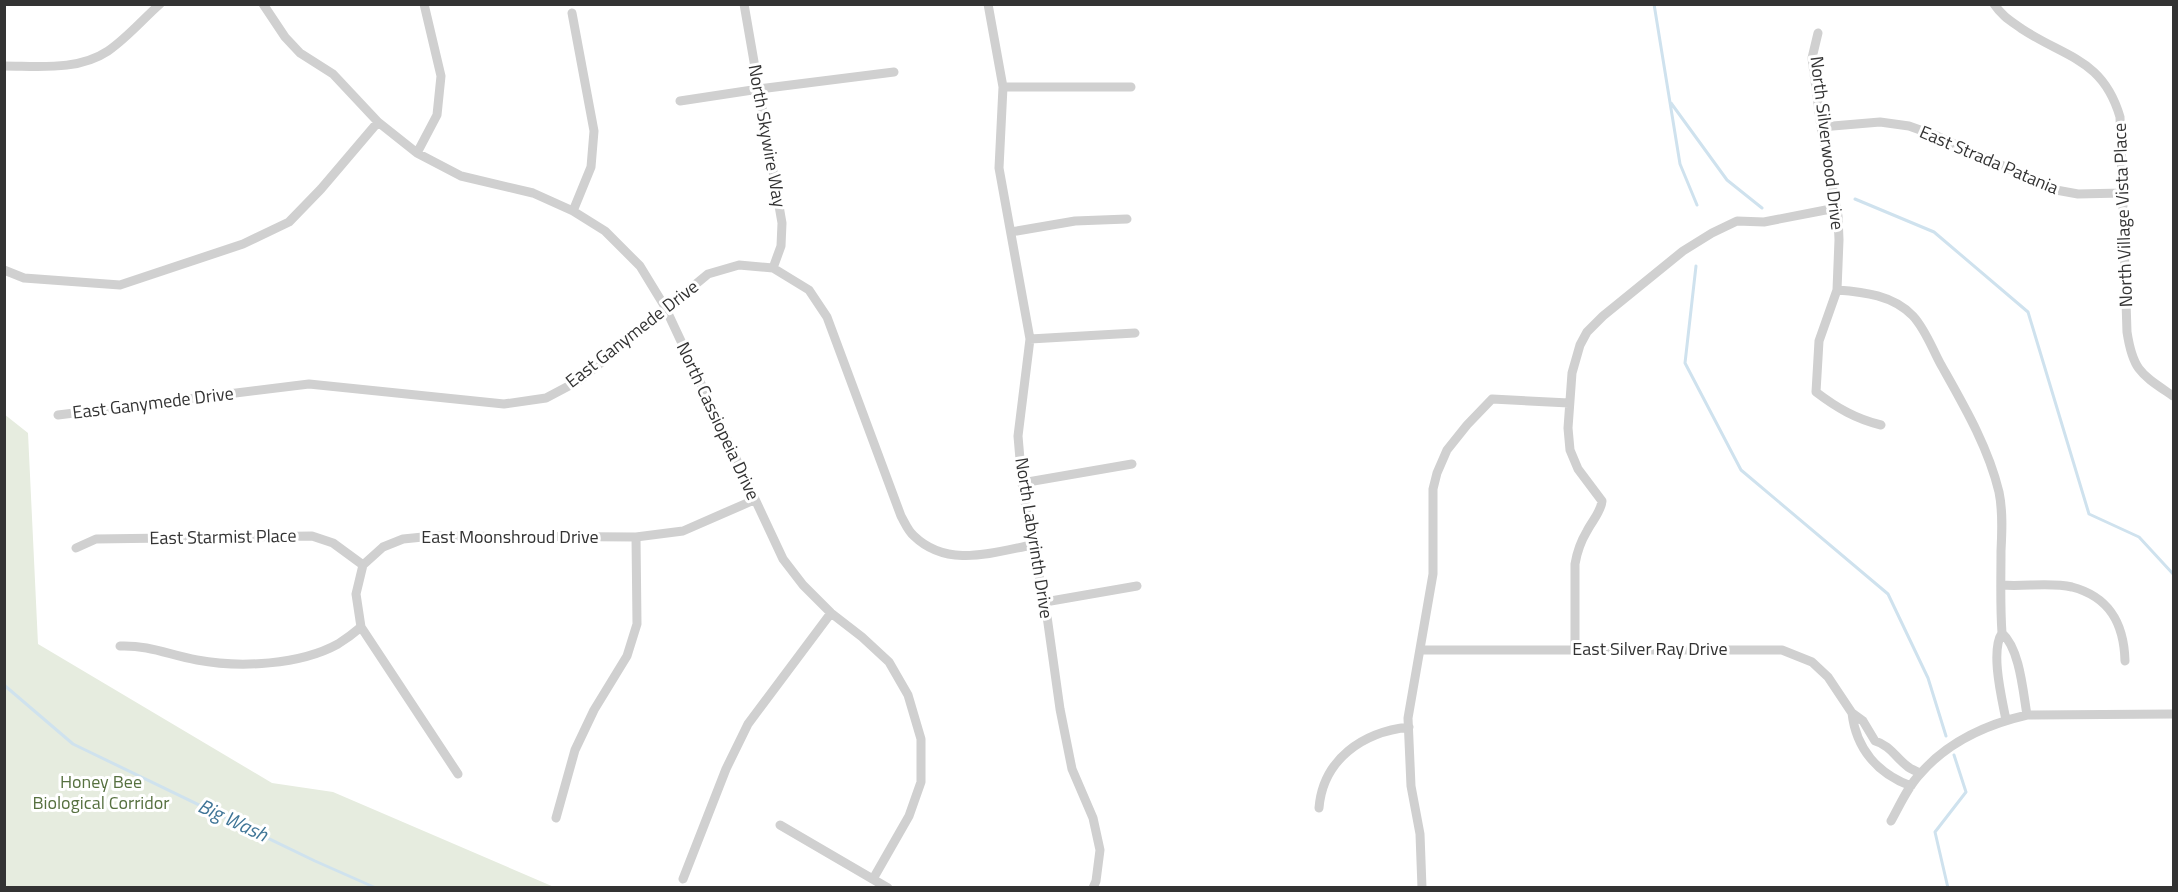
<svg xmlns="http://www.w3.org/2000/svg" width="2178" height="892" font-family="'Titillium Web',sans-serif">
	<rect width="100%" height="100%" fill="#fff"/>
	<path fill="#e6ecdf" d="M4 414 28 433 38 644 272 783 333 792 554 887H5Z"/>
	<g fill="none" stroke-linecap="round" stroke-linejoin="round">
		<path stroke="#cfe2ee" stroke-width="3" d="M1654 4 1680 164 1697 205
			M1671 103 1727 180 1762 208
			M1855 199 1934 232 2028 312 2089 514 2139 537 2174 575
			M1696 266 1685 363 1741 470 1888 594 1928 678 1946 736
			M4 685 73 744 315 861 376 888
			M1948 888 1935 832 1966 792 1954 755"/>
		<path stroke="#d0d0d0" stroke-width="9" d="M263 4 285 37 300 53 333 74 378 122 417 153 461 176 533 193 573 211 605 231 640 266 665 307 783 559 803 585 831 613 862 637 889 662 908 695 921 739V782L909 816 873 879
			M744 4 782 223 781 246 773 268
			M988 4 1003 87 999 168 1030 339 1018 436 1022 483 1032 545 1045 602 1060 709 1072 769 1093 818 1100 850 1096 881 1093 888
			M1994 4C2002 16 2011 21 2022 29 2066 58 2103 59 2120 117L2127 332C2133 371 2141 374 2173 396
			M572 13 594 131 591 167 573 211
			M1818 33 1812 58 1821 127 1838 216 1839 240 1837 290 1819 341 1816 392C1837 408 1856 419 1881 425
			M4 66C39 66 78 71 108 51 127 38 143 19 160 4
			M1003 87H1131
			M680 101 759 89 894 72
			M1821 127 1880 122 1909 126 1937 136 2056 190 2078 194 2122 193
			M417 153 437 115 441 76 424 4
			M1011 232 1075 221 1127 219
			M4 270 24 278 120 285 243 244 289 222 321 189 378 122
			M1837 290C1864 292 1893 295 1913 316 1925 329 1932 348 1940 363 1963 404 1988 446 1999 492 2003 511 2002 532 2001 551 2001 578 2000 606 2002 633 1990 651 2002 699 2006 720
			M1030 339 1135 333
			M58 415 309 384 504 404 546 398 580 380 708 274 739 265 773 268 809 290 827 317 901 516C905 523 908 531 914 536 947 568 991 553 1032 545
			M1022 483 1132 464
			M76 548 96 539 312 536 333 543 363 565
			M2001 585C2024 587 2050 582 2072 587 2110 597 2124 624 2125 661
			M1045 602 1137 586
			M2002 633C2020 649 2023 692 2027 715
			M120 646C150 645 169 655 197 660 240 668 300 665 338 644 346 639 354 633 361 627
			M1575 649V564C1577 552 1581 541 1587 531 1592 521 1601 512 1602 501L1578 469 1570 450 1568 428 1572 373 1580 345 1587 332 1603 316 1683 251 1712 233 1737 221 1764 222 1836 208
			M1420 650H1782L1812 662 1828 677 1852 713 1863 721 1875 741C1890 745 1896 758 1907 766 1910 769 1916 771 1920 773
			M1852 713C1856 749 1878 774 1911 786
			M458 774 361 627 356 594 363 565 383 547 403 539 433 536 636 537 683 531 754 500
			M1319 808C1323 759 1363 732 1409 727
			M556 818 575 750 594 710 627 656 637 624 636 537
			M1891 821C1900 805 1908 786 1921 773 1948 742 1988 724 2027 715L2174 714
			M780 825 888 888
			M683 879 726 769 748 724 831 613
			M1422 888 1420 834 1411 786 1408 718 1433 574V489L1437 473 1447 450 1467 425 1492 399 1569 403"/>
	</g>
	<g text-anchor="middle" stroke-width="6" stroke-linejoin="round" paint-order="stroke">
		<g font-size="18" fill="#333" stroke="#fff">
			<text transform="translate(767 136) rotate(80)" y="6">North Skywire Way</text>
			<text transform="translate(1827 143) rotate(83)" y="6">North Silverwood Drive</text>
			<text transform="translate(1989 160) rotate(23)" y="6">East Strada Patania</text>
			<text transform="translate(2123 215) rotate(-92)" y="6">North Village Vista Place</text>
			<text transform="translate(632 334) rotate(-38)" y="6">East Ganymede Drive</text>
			<text transform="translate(153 403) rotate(-7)" y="6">East Ganymede Drive</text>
			<text transform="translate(718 421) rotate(65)" y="6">North Cassiopeia Drive</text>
			<text transform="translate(223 537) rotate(-1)" y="6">East Starmist Place</text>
			<text x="510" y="543">East Moonshroud Drive</text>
			<text transform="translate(1034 538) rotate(81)" y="6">North Labyrinth Drive</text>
			<text x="1650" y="655">East Silver Ray Drive</text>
		</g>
		<g font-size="18" fill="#56703f" stroke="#fff">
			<text x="101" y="788">Honey Bee<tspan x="101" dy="21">Biological Corridor</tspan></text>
		</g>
		<g font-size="20" font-style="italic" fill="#3f7597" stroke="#fff">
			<text transform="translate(233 820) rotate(25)" y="7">Big Wash</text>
		</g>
	</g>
	<rect width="2178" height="892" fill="none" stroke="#333333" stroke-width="12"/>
</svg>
